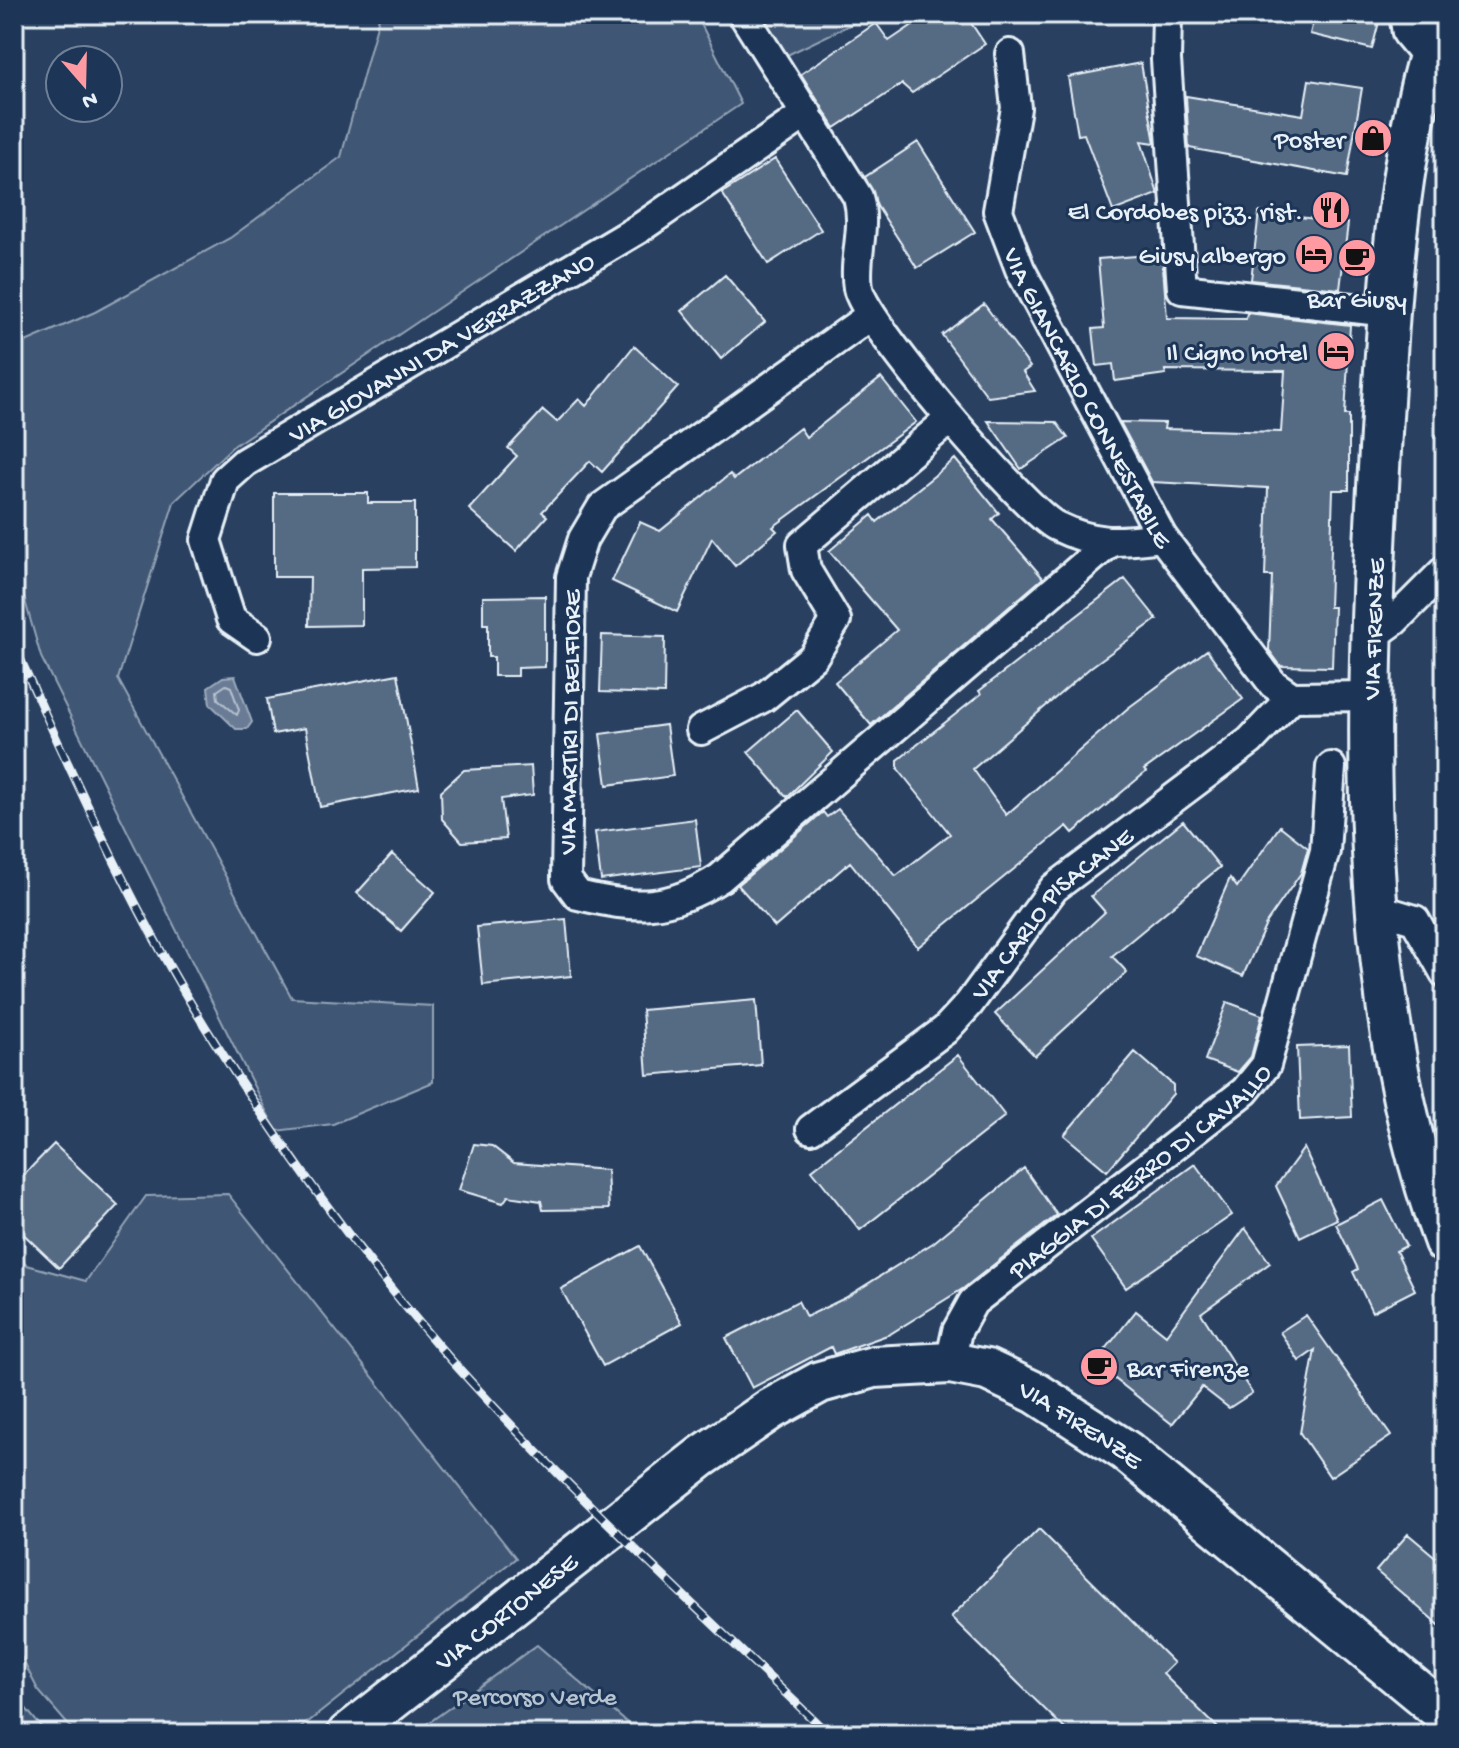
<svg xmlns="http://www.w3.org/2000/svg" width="1459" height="1748" font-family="'Gochi Hand',sans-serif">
	<rect width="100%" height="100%" fill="#294061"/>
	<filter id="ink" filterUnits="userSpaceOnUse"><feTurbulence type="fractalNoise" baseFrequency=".0125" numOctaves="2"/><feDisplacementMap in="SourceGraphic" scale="16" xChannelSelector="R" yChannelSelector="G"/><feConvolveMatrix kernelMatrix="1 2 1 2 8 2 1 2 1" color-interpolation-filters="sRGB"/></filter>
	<g filter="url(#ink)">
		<path fill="#415774" stroke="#94a4b6" stroke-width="2" d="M380 14H696L741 104 232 447 174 502 118 679 292 998 433 1006V1082L333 1124 276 1131 41 657 14 562V347L95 312 230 238 341 157Z
			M748 14H864L862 19 779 59Z
			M228 1194 516 1558 293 1734H76L38 1690 14 1643V1251L27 1265 86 1281 146 1196Z
			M537 1645 640 1734H413Z
			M14 1694 47 1734H14Z"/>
		<path fill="#6b7c95" stroke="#9dabbd" stroke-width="2" d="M235 676 252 722 247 729H236L210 704 208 687 223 677Z"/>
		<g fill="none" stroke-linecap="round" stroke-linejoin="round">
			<path stroke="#b6c2d0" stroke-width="2" d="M226 685 231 687 239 710 237 715 218 699 217 691Z"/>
		</g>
		<path fill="#556a83" stroke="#e8f1f8" stroke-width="2" d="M929 14H965L985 44 912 93 902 84 835 128 801 74 876 23 889 41Z
			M1315 14H1381L1372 49 1310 34Z
			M1141 63 1155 143 1141 141 1158 194 1113 211 1084 134 1078 135 1068 77Z
			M1309 80 1362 88 1347 177 1189 148 1186 96 1303 115Z
			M918 142 975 232 917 268 877 206 865 177Z
			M775 159 821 230 768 264 722 193Z
			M1259 212 1348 223 1340 289 1251 280Z
			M1162 254 1167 318 1246 319 1247 313 1350 325 1345 415H1349V490H1333L1329 607H1334L1332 667 1281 666 1269 650 1272 576H1265L1268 488 1152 482 1120 422 1165 423 1164 429 1281 432 1285 371 1165 370 1166 374 1115 381 1113 364 1097 366 1093 329 1104 328 1098 259Z
			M725 275 765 322 721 359 682 311Z
			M984 304 1030 367 1023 372 1035 391 988 397 942 335Z
			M634 346 678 387 602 472 590 461 542 512 547 516 516 551 469 509 517 456 508 448 543 410 557 422 579 399 586 406Z
			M881 378 916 422 773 527 777 531 735 566 712 538 677 612 612 581 640 522 660 531 730 474 734 479 800 428 806 437Z
			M988 421 1056 422 1068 438 1021 469Z
			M955 459 999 513 992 519 1043 578 871 725 835 682 897 630 829 551 872 515 877 522Z
			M274 493H368V503H415V567L362 568V625L309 626 310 577H274Z
			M1125 579 1157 619 1091 667 973 769 1006 815 1128 708 1207 650 1243 699 1144 770 1146 772 1073 833 1067 826 918 947 850 862 775 927 738 885 823 812 827 817 838 809 896 876 950 834 898 769V760L981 694 979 691Z
			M545 596V667L518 668V676H494V657H488V624H483V597Z
			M602 635 665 637 664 694 600 692Z
			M398 674 419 788 320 807 305 728 273 734 267 699Z
			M797 710 833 752 787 797 748 752Z
			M666 725 673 776 607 785 600 734Z
			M531 766 533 795 501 799 506 839 462 842 442 819 441 791 464 770Z
			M695 819 701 867 601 880 595 832Z
			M1183 821 1220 867 1112 956 1127 972 1035 1056 995 1014 1105 912 1091 896Z
			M1280 826 1308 848 1301 873 1267 922 1243 976 1196 956 1230 878 1237 887Z
			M392 854 435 892 401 931 357 893Z
			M566 919 571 976 483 985 477 927Z
			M756 1000 761 1065 647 1075 642 1010Z
			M1227 1002 1262 1015 1251 1057 1238 1072 1205 1060Z
			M1349 1045 1352 1117 1300 1120 1297 1047Z
			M1135 1052 1173 1085V1094L1107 1171 1064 1135Z
			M958 1055 1005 1116 860 1230 812 1170Z
			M54 1144 118 1205 59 1268 14 1225V1185Z
			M474 1144 492 1146 514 1163 607 1170 609 1209 543 1210 541 1201 508 1196 503 1203 459 1190Z
			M1304 1148 1337 1219 1300 1237 1276 1186Z
			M1195 1164 1232 1215 1126 1288 1091 1239Z
			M1024 1168 1057 1215 964 1288 890 1334 834 1354 831 1347 752 1388 726 1338 798 1301 806 1317 845 1298 933 1243Z
			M1383 1200 1406 1246 1396 1251 1415 1290 1372 1312 1353 1272 1358 1269 1336 1224Z
			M1245 1228 1270 1263 1201 1313 1252 1393 1229 1408 1202 1387 1172 1424 1095 1363 1136 1311 1166 1335Z
			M640 1246 682 1323 603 1366 561 1289Z
			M1306 1315 1391 1436 1330 1477 1300 1433 1315 1350 1299 1361 1280 1332Z
			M1039 1529 1174 1663 1163 1674 1224 1734H1070L951 1617Z
			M1408 1534 1445 1565V1630L1376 1571Z"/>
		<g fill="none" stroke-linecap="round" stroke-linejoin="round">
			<g stroke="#e8f1f8" stroke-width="34">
				<g id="street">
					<path d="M743 14 858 197C867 228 853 258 858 288 864 323 1024 510 1056 526 1097 546 1119 542 1162 537"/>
					<path d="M1167 14 1166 60 1182 289 1389 312"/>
					<path d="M1404 14 1407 33 1427 57"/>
					<path id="s1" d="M1010 54 1016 108 998 211 1020 269 1162 537 1273 684 1292 697"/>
					<path d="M870 316 602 507 583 539 571 577 566 879 578 895C636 909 668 911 720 878L1108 544"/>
					<path id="s2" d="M257 637 231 619 206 540 225 480 245 462 640 228 807 113"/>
					<path d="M1370 638 1394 621 1445 570"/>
					<path d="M1292 697 1369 696"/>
					<path d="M701 730 764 697 813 657 836 620 806 570 802 545 950 419"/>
					<path d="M1378 909 1415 920 1445 973"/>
					<path id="s3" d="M811 1129 945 1030 969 1004 1054 888 1250 741 1292 697"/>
					<path id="s4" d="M950 1363 957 1331 973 1302 1245 1091 1266 1065 1325 851 1331 767"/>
				</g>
			</g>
			<g stroke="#e8f1f8" stroke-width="46">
				<g id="secondary">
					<path d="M1442 14C1396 148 1390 292 1381 433 1366 694 1352 993 1445 1242"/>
					<path id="s5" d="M348 1734 701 1457 771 1409 820 1382 874 1367 950 1363 987 1370 1036 1393 1126 1451 1445 1714"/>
				</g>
			</g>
			<use href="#street" stroke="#1d3557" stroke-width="28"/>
			<use href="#secondary" stroke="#1d3557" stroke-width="40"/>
			<g stroke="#e8f1f8" stroke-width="9">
				<path id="rail" d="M14 645C75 780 136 919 216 1044 282 1148 357 1251 437 1344 558 1482 696 1606 828 1734"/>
			</g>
			<use href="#rail" stroke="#1d3557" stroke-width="6" stroke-dasharray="18" stroke-linecap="butt"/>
		</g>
	</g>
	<defs>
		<g id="shop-disc" transform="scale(2)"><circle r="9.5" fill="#ff9aa2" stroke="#1d3557"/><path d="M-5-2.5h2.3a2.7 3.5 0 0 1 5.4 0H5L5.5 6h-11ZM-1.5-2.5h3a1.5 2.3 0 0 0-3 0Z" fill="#111"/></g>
		<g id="restaurant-disc" transform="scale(2)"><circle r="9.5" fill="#ff9aa2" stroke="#1d3557"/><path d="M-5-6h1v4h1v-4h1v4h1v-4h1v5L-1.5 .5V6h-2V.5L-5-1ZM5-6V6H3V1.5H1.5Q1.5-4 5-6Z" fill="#111"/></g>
		<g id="hotel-disc" transform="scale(2)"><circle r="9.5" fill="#ff9aa2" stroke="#1d3557"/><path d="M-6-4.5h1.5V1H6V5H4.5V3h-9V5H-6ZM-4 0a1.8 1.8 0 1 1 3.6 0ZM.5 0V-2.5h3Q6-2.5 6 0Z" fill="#111"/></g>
		<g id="cafe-disc" transform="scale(2)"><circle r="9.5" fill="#ff9aa2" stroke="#1d3557"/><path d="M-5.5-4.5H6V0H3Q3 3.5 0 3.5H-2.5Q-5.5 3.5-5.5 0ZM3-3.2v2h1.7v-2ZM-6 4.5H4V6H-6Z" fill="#111"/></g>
	</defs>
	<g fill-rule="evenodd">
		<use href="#shop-disc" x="1373" y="138"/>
		<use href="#restaurant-disc" x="1331" y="210"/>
		<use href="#hotel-disc" x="1314" y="254"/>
		<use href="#cafe-disc" x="1357" y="258"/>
		<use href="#hotel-disc" x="1336" y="351"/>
		<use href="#cafe-disc" x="1099" y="1367"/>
	</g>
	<g text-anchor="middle" stroke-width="6" stroke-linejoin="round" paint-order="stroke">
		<g font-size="26" fill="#e8f1f8" stroke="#1d3557" text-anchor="end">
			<text x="1345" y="147">Poster</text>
			<text x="1303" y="219">El Cordobes pizz. rist.</text>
			<text x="1286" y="263">Giusy albergo</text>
			<text x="1357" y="307" text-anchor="middle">Bar Giusy</text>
			<text x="1308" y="360">Il Cigno hotel</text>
			<text x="1127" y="1376" text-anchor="start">Bar Firenze</text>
		</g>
		<g font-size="26" fill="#e8f1f8" stroke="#1d3557">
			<text dy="9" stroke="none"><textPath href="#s2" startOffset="432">VIA GIOVANNI DA VERRAZZANO</textPath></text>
			<text dy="9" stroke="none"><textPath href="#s1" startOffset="366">VIA GIANCARLO CONNESTABILE</textPath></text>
			<text transform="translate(1372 629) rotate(-88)" y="9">VIA FIRENZE</text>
			<text transform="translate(568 722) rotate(-89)" y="9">VIA MARTIRI DI BELFIORE</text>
			<text dy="9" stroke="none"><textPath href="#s3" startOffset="326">VIA CARLO PISACANE</textPath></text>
			<text dy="9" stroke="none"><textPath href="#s4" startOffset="278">PIAGGIA DI FERRO DI CAVALLO</textPath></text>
			<text dy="9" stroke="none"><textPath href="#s5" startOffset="868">VIA FIRENZE</textPath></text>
			<text dy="9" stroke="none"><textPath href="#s5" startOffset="200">VIA CORTONESE</textPath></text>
		</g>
		<g font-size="26" fill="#b6c3d0" stroke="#1d3557">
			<text x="535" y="1704">Percorso Verde</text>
		</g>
	</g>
	<rect width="1459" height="1748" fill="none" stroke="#1d3557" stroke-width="48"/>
	<rect x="24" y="24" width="1411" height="1700" fill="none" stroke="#e8f1f8" stroke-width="3" filter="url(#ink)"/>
	<g transform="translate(84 84) rotate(160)"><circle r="38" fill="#1d3557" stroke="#6e8097" stroke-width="2"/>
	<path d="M0-6L14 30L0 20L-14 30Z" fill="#ff9aa2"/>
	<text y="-12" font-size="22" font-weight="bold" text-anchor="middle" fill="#e8f1f8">N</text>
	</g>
</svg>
